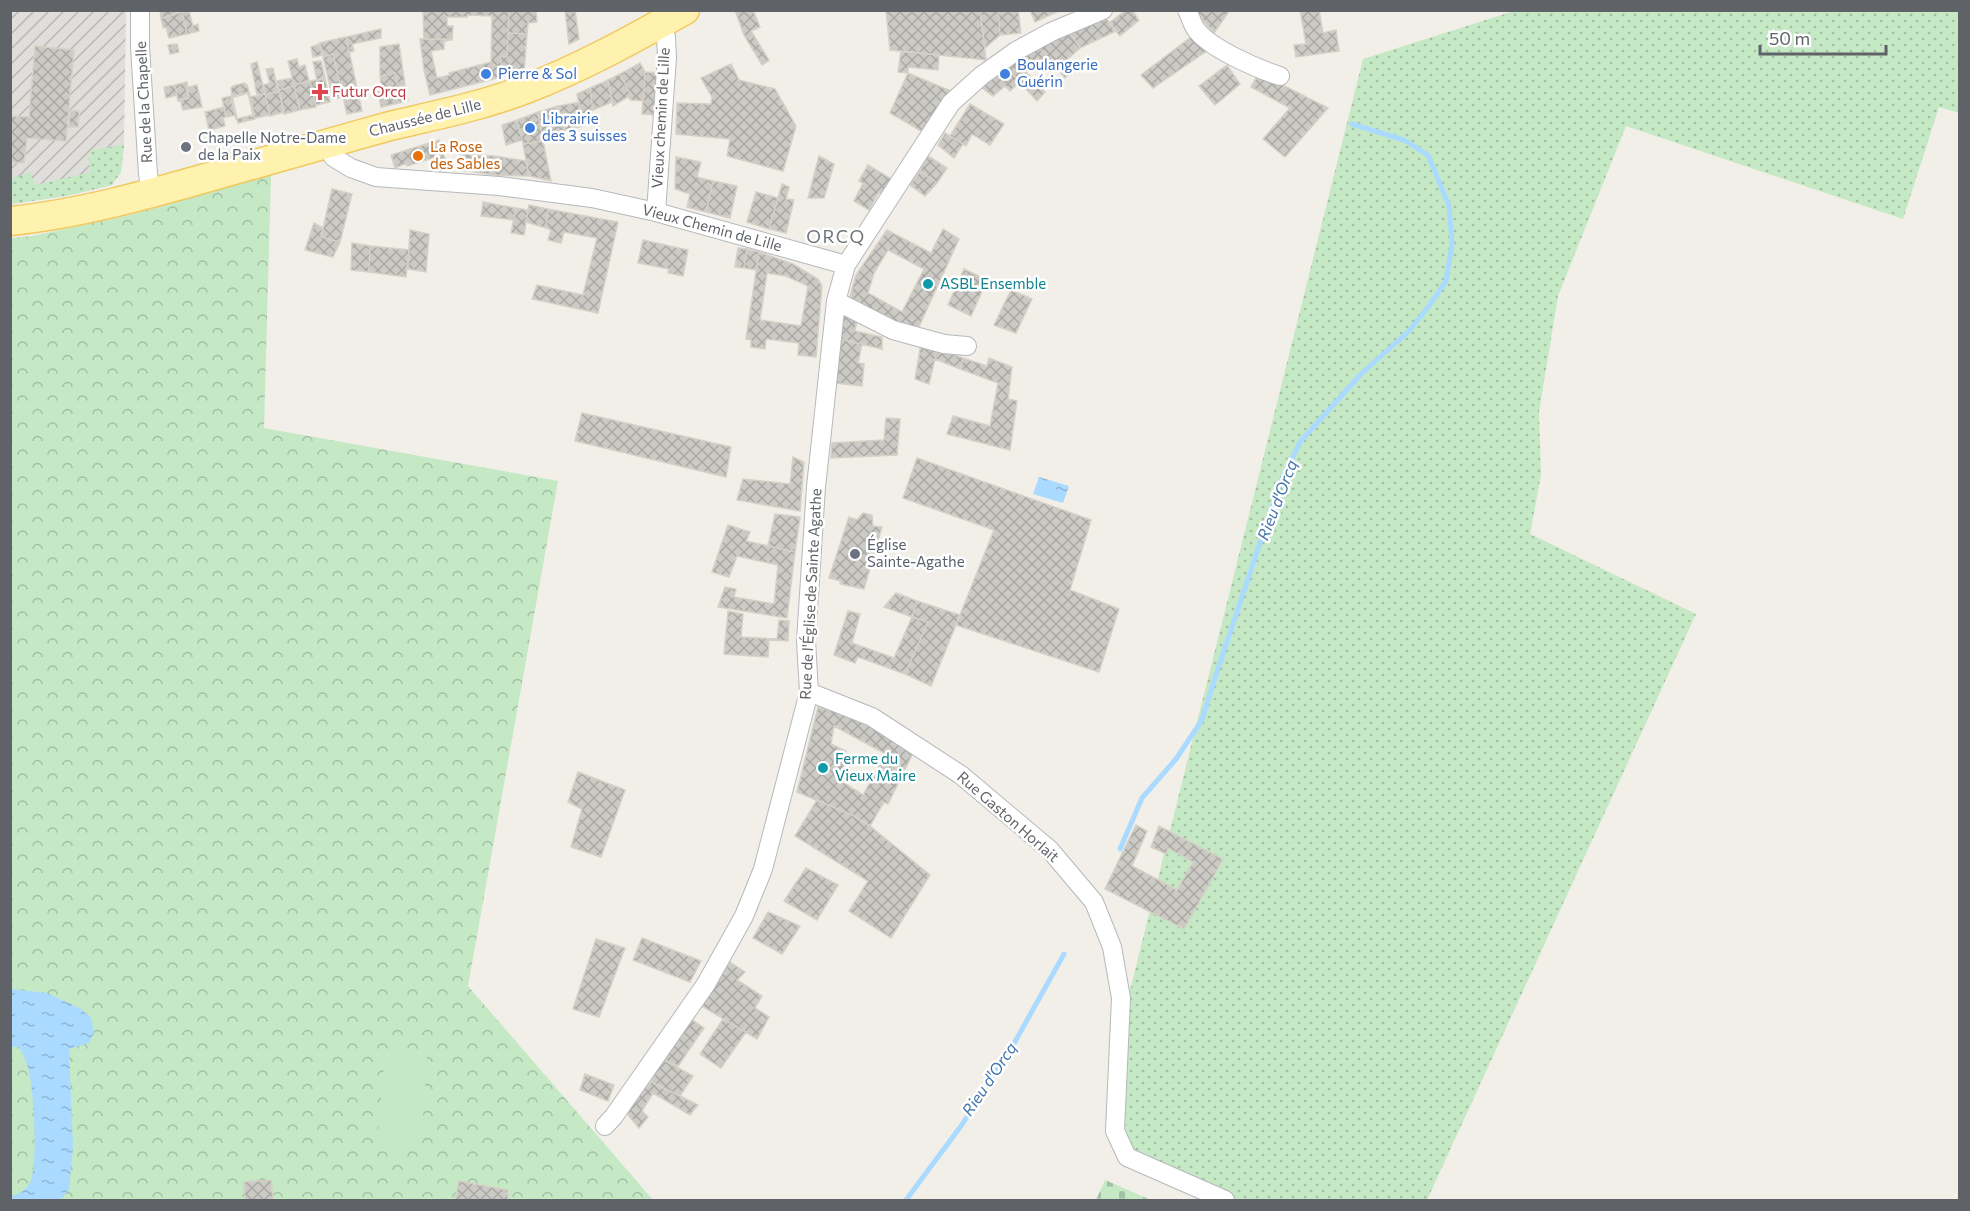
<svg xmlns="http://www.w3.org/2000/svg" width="1970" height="1211" font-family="Commissioner,sans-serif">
	<defs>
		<pattern id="industrial-furrows" width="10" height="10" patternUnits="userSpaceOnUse" patternTransform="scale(1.5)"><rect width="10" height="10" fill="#e0deda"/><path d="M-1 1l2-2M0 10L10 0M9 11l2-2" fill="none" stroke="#b9b8b5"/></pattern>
		<pattern id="grass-dots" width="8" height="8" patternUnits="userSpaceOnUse" patternTransform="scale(1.5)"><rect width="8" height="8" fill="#c5e8c5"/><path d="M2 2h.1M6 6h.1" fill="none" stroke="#a3c0a4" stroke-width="1.8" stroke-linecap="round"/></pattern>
		<pattern id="cemetery-stones" width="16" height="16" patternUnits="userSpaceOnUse" patternTransform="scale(1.5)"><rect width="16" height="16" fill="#c5e8c5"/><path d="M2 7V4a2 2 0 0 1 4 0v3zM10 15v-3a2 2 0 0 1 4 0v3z" fill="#a3c0a4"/></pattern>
		<pattern id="park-crowns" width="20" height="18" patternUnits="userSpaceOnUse" patternTransform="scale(1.5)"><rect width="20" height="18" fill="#c5e8c5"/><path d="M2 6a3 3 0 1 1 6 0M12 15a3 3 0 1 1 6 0" fill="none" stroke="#a3c0a4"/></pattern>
		<pattern id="water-ripples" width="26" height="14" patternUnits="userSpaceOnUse" patternTransform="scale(1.5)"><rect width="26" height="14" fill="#aadaff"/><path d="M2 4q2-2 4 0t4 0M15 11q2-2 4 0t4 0" fill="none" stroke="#8eb4d2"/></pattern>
		<pattern id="building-cross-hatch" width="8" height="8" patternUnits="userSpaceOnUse" patternTransform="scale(1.5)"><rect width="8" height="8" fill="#cccac5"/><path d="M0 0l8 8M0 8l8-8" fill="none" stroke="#a9a8a4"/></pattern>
	</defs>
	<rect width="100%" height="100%" fill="#f1efe8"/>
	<path fill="url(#industrial-furrows)" d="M10 11H126L124 145 121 172 112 185 66 196 11 204Z"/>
	<path fill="url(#grass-dots)" d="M1514 11H1959V113L1939 107 1903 219 1626 126 1558 296 1539 412 1541 475 1530 534 1696 614 1427 1200H1228L1127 1157 1120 1030 1363 59Z
		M124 145 121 172 112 185 66 196 11 204V179L31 172 35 185 91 172 88 158 92 150Z"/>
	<path fill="url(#cemetery-stones)" d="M1105 1180 1151 1200H1096Z"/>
	<path fill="url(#park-crowns)" d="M271 175 264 428 558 481 468 986 653 1200H11V238L32 236 126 216Z"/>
	<path fill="#c5e8c5" d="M385 1053 427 1056 421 1149 377 1144Z"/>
	<path fill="url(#water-ripples)" d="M1039 477 1069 486 1063 503 1033 494Z
		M11 989 47 993 81 1009 91 1018 94 1032 89 1043 69 1049 73 1148 69 1190 60 1200H11V1197C20 1193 27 1190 31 1180 38 1161 34 1084 27 1064 25 1058 22 1052 19 1047H11Z"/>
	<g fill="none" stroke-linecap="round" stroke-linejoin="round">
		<path stroke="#aadaff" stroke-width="5" d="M1120 849 1142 798 1176 759 1202 720 1216 675 1279 486 1300 442 1361 374 1409 331 1429 306 1446 281 1452 244 1449 206 1428 155 1404 140 1352 124
			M906 1200 961 1126 1012 1047 1064 954"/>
	</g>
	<path fill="url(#building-cross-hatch)" stroke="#d6d1c6" stroke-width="1.5" fill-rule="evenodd" d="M160 10H175L176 14 161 18Z
		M423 10H509L507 57 500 56 503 69 491 64 492 16 468 15 467 17H447V26H453L452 40 424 39Z
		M509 10H536L537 22 528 23 527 34 508 33Z
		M565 10H575L579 39 569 44Z
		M735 10H753L760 27 751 31 769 60 762 65 744 35Z
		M886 10H980L986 60 890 50Z
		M980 10H998L1000 35 985 48Z
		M998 10H1018L1021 33 1000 35Z
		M1030 10H1061L1035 22Z
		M1126 10H1132L1139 20 1120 36 1109 23Z
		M1194 10H1230L1214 33Z
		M1300 10H1319L1323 33 1336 30 1339 51 1296 57 1294 45 1306 44Z
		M189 11 193 26 198 24 199 31 187 34 182 12Z
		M182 12 187 34 169 38 166 27 163 28 161 18Z
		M1102 13 1116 31 1080 48 1068 30Z
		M381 29V38L352 44 354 51 349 52 346 37Z
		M1068 30 1080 48 1064 62 1072 71 1065 78 1037 45Z
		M508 33 527 34 524 71 504 75 500 56 507 57Z
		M1195 34 1211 48 1153 88 1141 75Z
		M346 37 362 111 347 114 333 54 323 57 319 43Z
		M420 39H447V41H444V49L431 51 437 78 450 75 449 73 491 62V64L503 69 505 76 430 95 424 70Z
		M177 44 179 52 170 54 168 45Z
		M320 44 323 55 313 57 311 47Z
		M399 44 405 85 398 87 395 73 380 76V47Z
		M1037 45 1048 58 1025 71 1016 56Z
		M35 46 74 50 66 141 27 138 24 163 10 162V116L29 117Z
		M901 51 939 55 938 70 908 67V73L898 72Z
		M333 54 343 97 333 99 323 57Z
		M1016 56 1025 71 1045 92 1037 101 1005 66Z
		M297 59 299 67 305 65 309 81 294 85 288 61Z
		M321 61 325 78 317 80 313 62Z
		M257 62 265 94 257 95 251 64Z
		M640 63 645 72 643 101 631 100 628 97 631 95 620 74Z
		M731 64 739 80 775 89 796 126 783 171 727 156 730 139 676 134 677 103 711 104 712 97 701 78Z
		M1227 65 1240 84 1215 105 1199 86Z
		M1005 66 1020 82 1010 91 1005 86 993 96 982 88Z
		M273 68 278 92 265 94 263 85 270 83 266 69Z
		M645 72 661 73 657 115 642 114Z
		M395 73 398 87 405 85 408 101 381 107 378 92 382 90 380 76Z
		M908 73 951 91 923 132 890 113Z
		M1259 73 1328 108 1285 157 1263 139 1290 108 1251 87Z
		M620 74 631 95 613 106 608 80Z
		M292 78 294 86 279 90 277 81Z
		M325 78 330 102 316 105 310 81Z
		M608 80 612 102 593 110 590 88Z
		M310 81 316 107 300 110 294 85Z
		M187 82 189 98 178 101 175 85Z
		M244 83 247 85 249 92 232 96 231 88 233 86Z
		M175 85 177 95 166 98 164 87Z
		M197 85 202 107 183 110 180 99 189 98 186 88Z
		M294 86 300 110 284 114 279 90Z
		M590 88 593 110 581 115 577 94Z
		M279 90 284 112 270 116 265 94 278 92Z
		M249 92 255 119 238 123 232 96Z
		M248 93 253 115 236 119 231 98Z
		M265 94 270 115 255 118 250 97Z
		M232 96 236 115 226 117 222 98Z
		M579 102 584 126 565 130 558 106Z
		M970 104 1004 124 990 145 972 134 966 146 950 136Z
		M558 106 565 130 542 135 538 112Z
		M224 107 226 117 223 118 225 126 209 130 205 112Z
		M70 111H79L78 127H69Z
		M538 112 543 141 523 144 517 120Z
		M517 120 522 140 506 145 502 125Z
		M945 133 963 144 954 158 938 145Z
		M439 140 448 168 440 172 436 157 407 166V163L395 168 391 155Z
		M543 141 551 181 529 176 523 144Z
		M460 154 494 156V175L460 170Z
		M494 156 526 161 529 176 494 175Z
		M819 156 834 164 824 198H808Z
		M928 156 947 168 937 183 920 171Z
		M676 157 701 162 697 177 713 181 706 212 687 207 690 194 675 189Z
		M868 165 893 180 884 197 879 192 869 210 854 201 863 183 859 181Z
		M920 171 937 183 925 196 910 185Z
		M713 181 737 186 730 218 706 212Z
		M782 184 789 187 786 199 794 200 786 233 769 229Z
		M332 189 352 194 340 242 321 237Z
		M756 192 778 198 769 229 747 222Z
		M483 202 516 208 514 220 481 216Z
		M529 205 548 209 546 228 526 222Z
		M516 208 528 210 524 235 511 233Z
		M548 209 618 222 598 313 532 299 537 285 583 295 597 238 564 232 561 243 548 240 551 230 546 228Z
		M314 223 323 228 321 237 340 242 333 257 305 250Z
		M943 229 959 239 917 331 849 300 856 275 887 230 931 253ZM888 250 924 269 902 312 868 293 874 273Z
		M410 230 429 234 426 272 408 269Z
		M643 240 688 250 683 276 668 273 669 269 638 263Z
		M352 243 370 246 369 272 351 270Z
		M370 246 409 250 406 277 369 272Z
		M738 248 747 249 744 268 735 267Z
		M747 249 759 252 756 270 744 268Z
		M759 252 793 264 818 279 822 286 816 357 798 355 799 343 766 339 765 349 751 347V340L746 339ZM767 273 786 276 808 286 801 326 760 320Z
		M964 269 987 280 971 316 948 305Z
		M1011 290 1032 299 1016 333 994 325Z
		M844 312 858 316 855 331 882 337V349L840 339Z
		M840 339 862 344 858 363 864 364 862 386 835 383Z
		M921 343 963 358 960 369 935 359 929 384 915 379Z
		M963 358 987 366 989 358 1012 367 1008 399 1017 401 1010 450 947 434 953 416 990 426 998 383 960 369Z
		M582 413 731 447 726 477 575 441Z
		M886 418 900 419 897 455 831 458 832 443 884 440Z
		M793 457 804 462 800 511 737 500 743 479 790 484Z
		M917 458 1091 520 1070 590 1119 609 1099 672 956 625 994 530 903 498Z
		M863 513 872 515 873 526 882 527 864 589 840 584 841 581 829 578 849 517 857 520Z
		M775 514 800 517 795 552 768 546Z
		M728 525 750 532 746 541 795 552 787 618 718 607 725 587 736 589 734 597 774 604 778 565 737 556 729 577 712 572Z
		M896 593 917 601 912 617 928 622 905 674 858 657 855 663 834 655 848 611 860 614 852 643 894 658 912 617 884 607Z
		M917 601 960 615 931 686 905 674 928 622 912 617Z
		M728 611 743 614 741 637 777 639 779 620 789 621 788 641 769 640 768 657 724 654Z
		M818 707 838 712 865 724 914 751 888 804 884 802 870 826 852 815 797 792ZM834 726 886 754 863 795 841 781 846 751 831 744Z
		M578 772 625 790 601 857 571 847 582 809 568 802Z
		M817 800 852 815 870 826 930 875 891 938 849 911 868 881 795 836Z
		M1136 825 1147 831 1132 866 1177 890 1193 862 1168 848 1166 854 1151 847 1159 826 1223 859 1184 929 1105 889Z
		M806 868 838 885 817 920 784 901Z
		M768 912 800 926 782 954 753 938Z
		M642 938 701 961 690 982 633 960Z
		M596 939 625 948 599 1017 573 1009Z
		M730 962 745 972 737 980 762 996 755 1008 769 1017 757 1039 700 1005Z
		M691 1019 704 1028 678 1066 662 1059Z
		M723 1019 746 1032 721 1068 700 1054Z
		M662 1059 693 1076 680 1096 651 1082Z
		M585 1074 614 1085 608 1101 580 1090Z
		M651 1082 680 1096 698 1105 690 1115 653 1093 642 1111 648 1117 639 1128 624 1110Z
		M271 1180 273 1200H245L244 1182Z
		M459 1181 508 1190V1200H455Z"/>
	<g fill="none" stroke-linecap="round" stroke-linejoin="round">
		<g stroke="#b5b8bc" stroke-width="20">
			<path id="street" d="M140 10V47L148 174 151 193
				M1187 10C1190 16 1192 23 1195 28 1208 48 1258 69 1280 76
				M328 143 333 157 351 168 376 177 499 186 592 198 656 212 846 265
				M656 212 667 57 666 37 660 24
				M836 301 893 330 944 344 967 346
				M809 692 872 717 961 775 1050 850 1094 902 1112 947 1121 998 1115 1131 1127 1157 1225 1200
				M605 1126 614 1116 706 984 744 916 763 869 809 692 806 641 816 487 836 301 846 265 951 103 981 76 1016 51 1051 32 1103 10"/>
		</g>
		<g stroke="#f2c960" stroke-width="31">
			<path id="primary" d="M10 221C93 213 179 185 259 163 302 151 346 138 390 126 436 115 482 106 526 89 581 68 633 39 685 10"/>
		</g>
		<use href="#street" stroke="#fff" stroke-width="18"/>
		<use href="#primary" stroke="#fff2af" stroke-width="28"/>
	</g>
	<g fill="#3f7fe0" stroke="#fff" stroke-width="2">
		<circle cx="486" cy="74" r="6"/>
		<circle cx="1005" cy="74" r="6"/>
		<circle cx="530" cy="128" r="6"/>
	</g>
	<path fill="#e0444e" stroke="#fff" stroke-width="2" d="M317 83h6v6h6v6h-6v6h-6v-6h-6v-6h6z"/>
	<g fill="#6b7280" stroke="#fff" stroke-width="2">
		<circle cx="186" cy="147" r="6"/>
		<circle cx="855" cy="554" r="6"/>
	</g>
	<circle fill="#e8710a" stroke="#fff" stroke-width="2" cx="418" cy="156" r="6"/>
	<g fill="#0f9aa8" stroke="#fff" stroke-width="2">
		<circle cx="928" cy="284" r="6"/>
		<circle cx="823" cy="768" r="6"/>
	</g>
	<g text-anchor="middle" stroke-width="5" stroke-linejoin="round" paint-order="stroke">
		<g font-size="15" fill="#366cbe" stroke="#fff" text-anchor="start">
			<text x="1017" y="70">Boulangerie<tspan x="1017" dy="17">Guérin</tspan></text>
			<text x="498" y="79">Pierre &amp; Sol</text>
			<text x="542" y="124">Librairie<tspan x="542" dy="17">des 3 suisses</tspan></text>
		</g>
		<g font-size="15" fill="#be3a42" stroke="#fff" text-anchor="start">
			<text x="332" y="97">Futur Orcq</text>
		</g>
		<g font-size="15" fill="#5f6368" stroke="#fff">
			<text transform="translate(144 102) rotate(-93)" y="5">Rue de la Chapelle</text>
			<text transform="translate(425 118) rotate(-14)" y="5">Chaussée de Lille</text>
			<text transform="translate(661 118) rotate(-87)" y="5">Vieux chemin de Lille</text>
			<text transform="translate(712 228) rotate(15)" y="5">Vieux Chemin de Lille</text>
			<text transform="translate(811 594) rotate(-87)" y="5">Rue de l'Église de Sainte Agathe</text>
			<text transform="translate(1008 817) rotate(41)" y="5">Rue Gaston Horlait</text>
		</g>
		<g font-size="15" fill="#5b616d" stroke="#fff" text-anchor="start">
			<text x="198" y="143">Chapelle Notre-Dame<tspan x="198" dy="17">de la Paix</tspan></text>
			<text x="867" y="550">Église<tspan x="867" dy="17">Sainte-Agathe</tspan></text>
		</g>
		<g font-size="15" fill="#c56008" stroke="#fff" text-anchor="start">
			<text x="430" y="152">La Rose<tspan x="430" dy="17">des Sables</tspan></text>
		</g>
		<g font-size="15" fill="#0d838f" stroke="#fff" text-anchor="start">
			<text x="940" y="289">ASBL Ensemble</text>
			<text x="835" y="764">Ferme du<tspan x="835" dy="17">Vieux Maire</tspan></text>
		</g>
		<g font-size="16" font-style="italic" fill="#4174aa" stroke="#fff">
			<text transform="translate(1277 500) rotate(-69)" y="6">Rieu d'Orcq</text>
			<text transform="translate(989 1079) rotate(-56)" y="6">Rieu d'Orcq</text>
		</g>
		<g font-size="18" letter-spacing="1.5" fill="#70757a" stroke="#fff">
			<text x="836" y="243">ORCQ</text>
		</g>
	</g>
	<rect width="1970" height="1211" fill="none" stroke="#5f6368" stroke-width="24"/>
	<path d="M1760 45v9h126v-9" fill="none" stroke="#5f6368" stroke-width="3"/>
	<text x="1769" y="45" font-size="18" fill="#5f6368" stroke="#ffffff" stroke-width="4.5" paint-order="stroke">50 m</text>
</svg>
